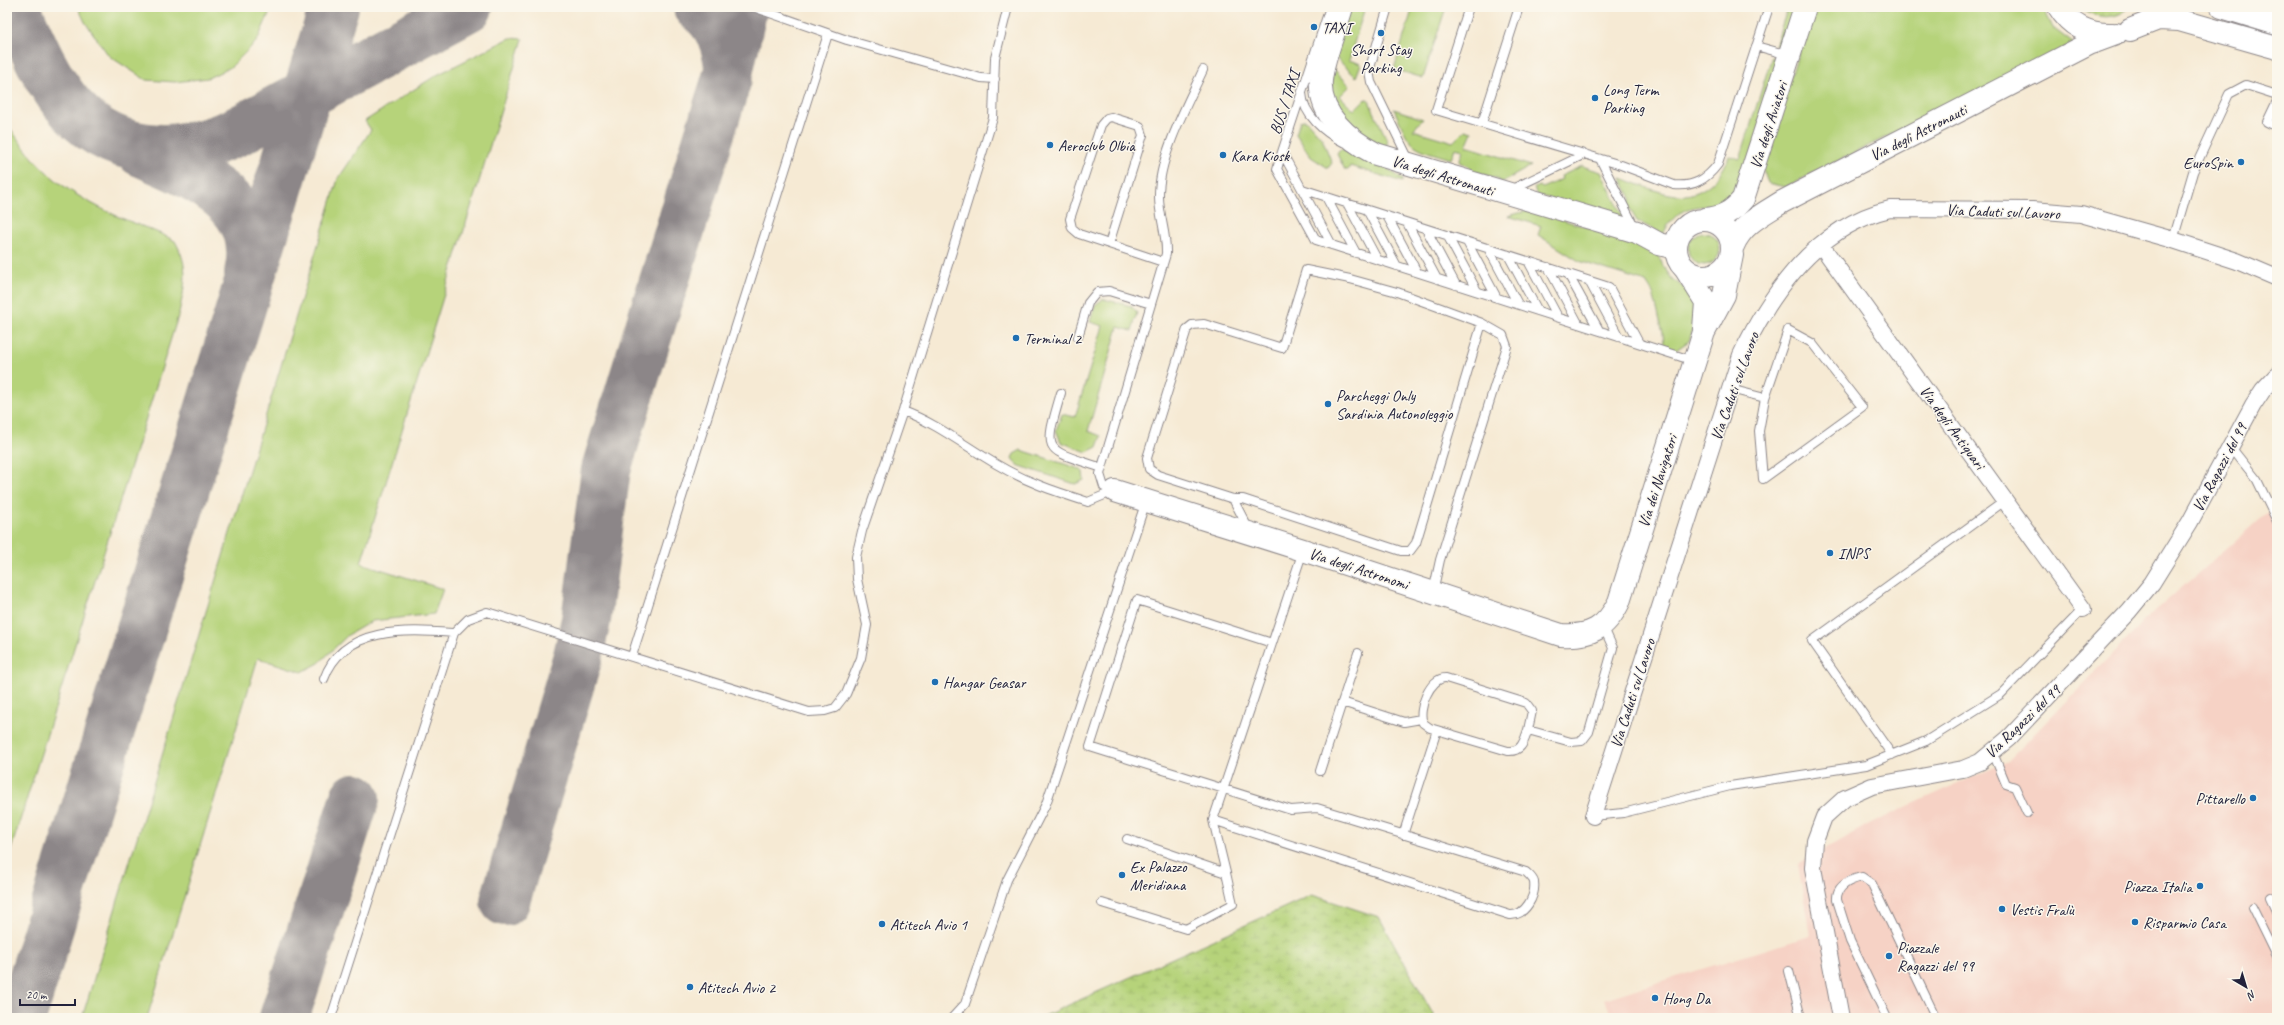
<svg xmlns="http://www.w3.org/2000/svg" width="2284" height="1025" font-family="Caveat,sans-serif">
	<defs>
		<pattern id="wetland-marsh" width="20" height="14" patternUnits="userSpaceOnUse"><rect width="20" height="14" fill="#b6d37a"/><path d="M1 5h8M5 5V1M11 12h8M15 12V8" fill="none" stroke="#9cb56a"/></pattern>
		<pattern id="park-dots" width="8" height="8" patternUnits="userSpaceOnUse"><rect width="8" height="8" fill="#b6d37a"/><path d="M2 2h.1M6 6h.1" fill="none" stroke="#9cb56a" stroke-width="1.8" stroke-linecap="round"/></pattern>
	</defs>
	<rect width="100%" height="100%" fill="#fbf7ec"/>
	<filter id="ink" filterUnits="userSpaceOnUse"><feTurbulence type="fractalNoise" baseFrequency=".025" numOctaves="2"/><feDisplacementMap in="SourceGraphic" scale="8" xChannelSelector="R" yChannelSelector="G"/><feConvolveMatrix kernelMatrix="1 2 1 2 8 2 1 2 1" color-interpolation-filters="sRGB"/></filter>
	<filter id="wash" filterUnits="userSpaceOnUse"><feTurbulence type="fractalNoise" baseFrequency=".012" numOctaves="4" result="noise"/><feDisplacementMap in="SourceGraphic" scale="16" xChannelSelector="R" yChannelSelector="G"/><feGaussianBlur stdDeviation="0.9" result="paint"/><feColorMatrix in="noise" values="0 0 0 0 0 0 0 0 0 0 0 0 0 0 0 0 0 1.4 0 .05"/><feComposite in="paint" operator="in"/></filter>
	<g filter="url(#wash)">
		<rect width="100%" height="100%" fill="#f6ead4"/>
		<path fill="#f6d2c5" d="M2277 510V1018H1614L1604 999 1810 936 1798 864 1871 823 2008 761 2145 620 2263 516Z"/>
		<path fill="#b6d37a" stroke="#6c7a5a" d="M78 7H272L257 41 231 67 208 78 175 82 146 80 109 56 85 22Z
			M1346 7H1365L1349 60 1361 64 1356 77 1333 55Z
			M1413 7H1446L1423 78 1394 69Z
			M1788 7H1799L1788 41 1775 46Z
			M1813 7H2043L2053 28 2074 44 1785 187 1768 183 1762 167Z
			M510 38 523 39 361 563 443 589 434 614 372 621 348 635 319 663 302 672 258 658 147 1018H82L338 179 371 130 365 121 435 76Z
			M1772 56 1780 64 1742 186 1722 208C1694 203 1676 208 1663 234L1637 221 1626 203 1632 200 1621 178C1638 184 1658 193 1676 195 1701 198 1722 178 1729 156L1740 159Z
			M1332 67 1350 86 1340 96 1354 110 1364 100 1368 99 1388 142 1385 147 1352 130 1332 99Z
			M1394 109 1423 119 1413 130 1453 142 1465 130 1472 132 1466 146 1531 166 1503 182 1499 181V179L1477 172 1476 176 1469 166 1459 162 1463 150 1455 148 1451 159C1408 146 1412 149 1394 109Z
			M1303 120H1306L1322 138 1332 163 1328 168 1311 157 1296 134 1300 121Z
			M7 123C38 172 67 193 119 217 138 225 157 231 175 241 190 268 185 284 179 313L7 862Z
			M1341 149 1380 163 1403 180 1402 182 1350 166 1348 170H1345L1337 154Z
			M1582 166 1601 172 1624 218 1537 195 1534 188 1540 186 1542 188 1562 179 1561 176Z
			M1530 210 1649 246 1658 251 1662 264 1672 279 1693 294 1699 312 1689 341 1676 350 1664 346 1663 333 1653 293 1646 282 1579 261 1538 235 1541 226 1508 216Z
			M1688 249a16 16 0 1 1 32 0a16 16 0 1 1-32 0Z
			M1103 299 1131 306 1137 312 1132 331 1118 327 1088 431 1101 436 1097 447 1087 452 1061 442 1056 430 1062 414 1075 417 1103 326 1090 322 1095 305Z
			M1021 450 1080 469 1083 472 1084 480 1075 484 1017 465 1012 458 1014 454Z"/>
		<path fill="url(#wetland-marsh)" stroke="#6c7a5a" d="M1312 895 1379 917 1435 1018H1040Z"/>
		<path fill="url(#park-dots)" stroke="#6c7a5a" d="M2081 7H2130C2115 21 2096 19 2081 7Z"/>
		<g fill="none" stroke-linecap="round" stroke-linejoin="round">
			<path stroke="#8c8688" stroke-width="50" d="M15 7C30 39 43 73 65 101 109 157 175 159 236 132L468 7
				M698 7C719 22 726 42 729 66
				M141 152C193 175 265 201 249 273
				M505 901 578 656 586 620 606 469 727 78 743 7
				M21 1018 334 7
				M284 1018 355 798"/>
		</g>
	</g>
	<g filter="url(#ink)">
		<g fill="none" stroke-linecap="round" stroke-linejoin="round">
			<g stroke="#8c8688" stroke-width="10">
				<path id="lane" d="M753 7 847 40 981 78 995 79
					M1330 7 1282 152 1332 245
					M1388 7 1369 71 1371 82 1409 160
					M1469 7 1436 110 1621 165 1674 185C1693 187 1706 180 1718 164L1769 7
					M1756 46 1788 55
					M1302 93C1303 115 1325 133 1343 142
					M2277 101 2267 122 2277 127
					M1482 123 1519 7
					M1282 152 1277 169 1316 240 1694 361
					M1600 159 1635 228
					M1302 189 1609 287 1639 343
					M1510 190 1585 154
					M1326 197 1356 253
					M1347 203 1377 259
					M1367 210 1397 266
					M1387 216 1417 272
					M1407 223 1437 279
					M1426 229 1456 285
					M1447 235 1477 291
					M2173 240 2193 172 2229 94 2246 85 2277 95
					M1467 242 1497 298
					M1109 244 1143 135 1140 126 1111 117 1107 118 1101 125 1070 219 1072 228 1079 234 1163 262
					M1488 248 1518 304
					M1508 255 1538 311
					M1528 261 1558 317
					M1548 267 1578 323
					M1568 274 1599 330
					M1589 281 1619 337
					M1078 337 1088 303 1097 292 1109 291 1151 304
					M1730 389 1765 398 1759 431 1763 479 1862 407 1812 343 1788 330 1765 398
					M1061 393C1043 455 1043 448 1102 468
					M903 411C936 423 965 446 996 464 1026 482 1054 491 1088 502L1114 491
					M2230 446 2257 480 2277 521
					M1114 490 1104 487 1100 474 1166 254C1167 235 1159 216 1159 197 1158 158 1187 105 1203 70
					M1233 499 1245 522 1244 529
					M1433 592 1440 560 1507 346 1503 335 1482 323 1397 292 1350 279 1306 270 1282 348 1204 324 1192 325 1187 329 1147 458 1149 469 1158 475 1233 499H1243L1401 551H1410L1416 543 1482 323
					M632 656 828 34
					M324 679C343 625 408 630 454 633
					M1342 702 1404 722 1421 719
					M1528 730 1532 711 1526 703 1446 678C1430 677 1417 710 1423 723L1430 728 1508 751C1522 752 1524 741 1528 730L1571 742 1582 741 1589 732 1613 648 1603 626
					M1993 753 2006 784 2015 787 2027 813
					M1892 755 1812 641 2006 500
					M1320 771 1358 653
					M1593 816 1623 813 1730 786 1866 765 1926 741 2001 694 2083 609
					M1213 820 1510 915C1525 916 1536 896 1534 882 1533 878 1529 875 1526 872L1317 808 1291 810 1090 747 1137 600 1272 643
					M1403 835 1437 730
					M1226 873 1213 820 1303 551
					M2270 898 2277 913
					M1102 903 1186 929 1233 904 1226 873 1127 839
					M2252 907 2277 958
					M1789 971 1801 1018
					M331 1018 454 633 468 619 487 612 809 712 825 711 835 708 846 694 861 658 867 625 857 579 856 557 862 531 903 411 993 118 995 58 1008 7
					M952 1018 965 1004 1007 880 1046 804 1146 501
					M1887 1018 1850 941 1837 900C1836 886 1849 880 1862 877L1872 884 1936 1018"/>
			</g>
			<g stroke="#8c8688" stroke-width="18">
				<path id="street" d="M1821 245 2083 609
					M1593 816 1741 355C1771 292 1818 226 1890 209L2033 210 2081 214 2173 240 2237 261 2277 278
					M1841 1018 1813 868 1815 841 1824 817 1845 798 1872 786 1963 769 1980 762 2009 738 2129 611 2152 583 2190 522 2253 405 2263 390 2277 375"/>
			</g>
			<g stroke="#8c8688" stroke-width="24">
				<path id="secondary" d="M1342 7C1336 29 1323 58 1321 80 1318 115 1349 140 1376 154L1637 232 1659 244 1676 248
					M2059 7C2071 27 2090 35 2113 34
					M2222 7 2277 24
					M2130 30 2158 19 2179 20 2277 48
					M1705 219C1722 218 1732 212 1743 199L1805 7
					M1676 248a28 28 0 1 1 56 0a28 28 0 1 1-56 0Z
					M1733 246C1742 224 1763 214 1782 202L2089 44 2116 34
					M1686 270 1706 302 1704 329
					M1115 491 1303 550 1561 635C1591 637 1606 628 1619 602L1704 332 1724 295 1732 255"/>
			</g>
			<use href="#lane" stroke="#fff" stroke-width="8"/>
			<use href="#street" stroke="#fff" stroke-width="16"/>
			<use href="#secondary" stroke="#fff" stroke-width="22"/>
		</g>
	</g>
	<g fill="#1f6fb2" stroke="#fbf7ec" stroke-width="1.5">
		<circle cx="1314" cy="27" r="4"/>
		<circle cx="1381" cy="33" r="4"/>
		<circle cx="1595" cy="98" r="4"/>
		<circle cx="1050" cy="145" r="4"/>
		<circle cx="1223" cy="155" r="4"/>
		<circle cx="2241" cy="162" r="4"/>
		<circle cx="1016" cy="338" r="4"/>
		<circle cx="1328" cy="404" r="4"/>
		<circle cx="1830" cy="553" r="4"/>
		<circle cx="935" cy="682" r="4"/>
		<circle cx="2253" cy="798" r="4"/>
		<circle cx="1122" cy="875" r="4"/>
		<circle cx="2200" cy="886" r="4"/>
		<circle cx="2002" cy="909" r="4"/>
		<circle cx="2135" cy="922" r="4"/>
		<circle cx="882" cy="924" r="4"/>
		<circle cx="1889" cy="956" r="4"/>
		<circle cx="690" cy="987" r="4"/>
		<circle cx="1655" cy="998" r="4"/>
	</g>
	<g text-anchor="middle" stroke-width="3" stroke-linejoin="round" paint-order="stroke">
		<g font-size="16" fill="#22223b" stroke="#fbf7ec" text-anchor="start">
			<text x="1322" y="33">TAXI</text>
			<text x="1381" y="55" text-anchor="middle">Short Stay<tspan x="1381" dy="18">Parking</tspan></text>
			<text x="1603" y="95">Long Term<tspan x="1603" dy="18">Parking</tspan></text>
			<text x="1058" y="151">Aeroclub Olbia</text>
			<text x="1231" y="161">Kara Kiosk</text>
			<text x="2233" y="168" text-anchor="end">EuroSpin</text>
			<text x="1024" y="344">Terminal 2</text>
			<text x="1336" y="401">Parcheggi Only<tspan x="1336" dy="18">Sardinia Autonoleggio</tspan></text>
			<text x="1838" y="559">INPS</text>
			<text x="943" y="688">Hangar Geasar</text>
			<text x="2245" y="804" text-anchor="end">Pittarello</text>
			<text x="1130" y="872">Ex Palazzo<tspan x="1130" dy="18">Meridiana</tspan></text>
			<text x="2192" y="892" text-anchor="end">Piazza Italia</text>
			<text x="2010" y="915">Vestis Fralù</text>
			<text x="2143" y="928">Risparmio Casa</text>
			<text x="890" y="930">Atitech Avio 1</text>
			<text x="1897" y="953">Piazzale<tspan x="1897" dy="18">Ragazzi del 99</tspan></text>
			<text x="698" y="993">Atitech Avio 2</text>
			<text x="1663" y="1004">Hong Da</text>
		</g>
		<g font-size="16" fill="#22223b" stroke="#fbf7ec">
			<text transform="translate(1284 102) rotate(-72)" y="6">BUS / TAXI</text>
			<text transform="translate(1768 125) rotate(-72)" y="6">Via degli Aviatori</text>
			<text transform="translate(1918 132) rotate(-27)" y="6">Via degli Astronauti</text>
			<text transform="translate(1443 175) rotate(17)" y="6">Via degli Astronauti</text>
			<text transform="translate(2003 211) rotate(2)" y="6">Via Caduti sul Lavoro</text>
			<text transform="translate(1734 386) rotate(-70)" y="6">Via Caduti sul Lavoro</text>
			<text transform="translate(1953 427) rotate(54)" y="6">Via degli Antiquari</text>
			<text transform="translate(2219 467) rotate(-62)" y="6">Via Ragazzi del 99</text>
			<text transform="translate(1657 481) rotate(-72)" y="6">Via dei Navigatori</text>
			<text transform="translate(1359 568) rotate(18)" y="6">Via degli Astronomi</text>
			<text transform="translate(1632 693) rotate(-72)" y="6">Via Caduti sul Lavoro</text>
			<text transform="translate(2022 721) rotate(-44)" y="6">Via Ragazzi del 99</text>
		</g>
	</g>
	<rect width="2284" height="1025" fill="none" stroke="#fbf7ec" stroke-width="24"/>
	<g transform="translate(2246 987) rotate(142)" stroke="#fbf7ec" stroke-width="3" paint-order="stroke">
	<path d="M0-3L7 15L0 10L-7 15Z" fill="#22223b"/>
	<text y="-6" font-size="11" font-weight="bold" text-anchor="middle" fill="#22223b">N</text>
	</g>
	<path d="M20 999v6h55v-6" fill="none" stroke="#22223b" stroke-width="2"/>
	<text x="26" y="999" font-size="12" fill="#22223b" stroke="#fbf7ec" stroke-width="3" paint-order="stroke">20 m</text>
</svg>
